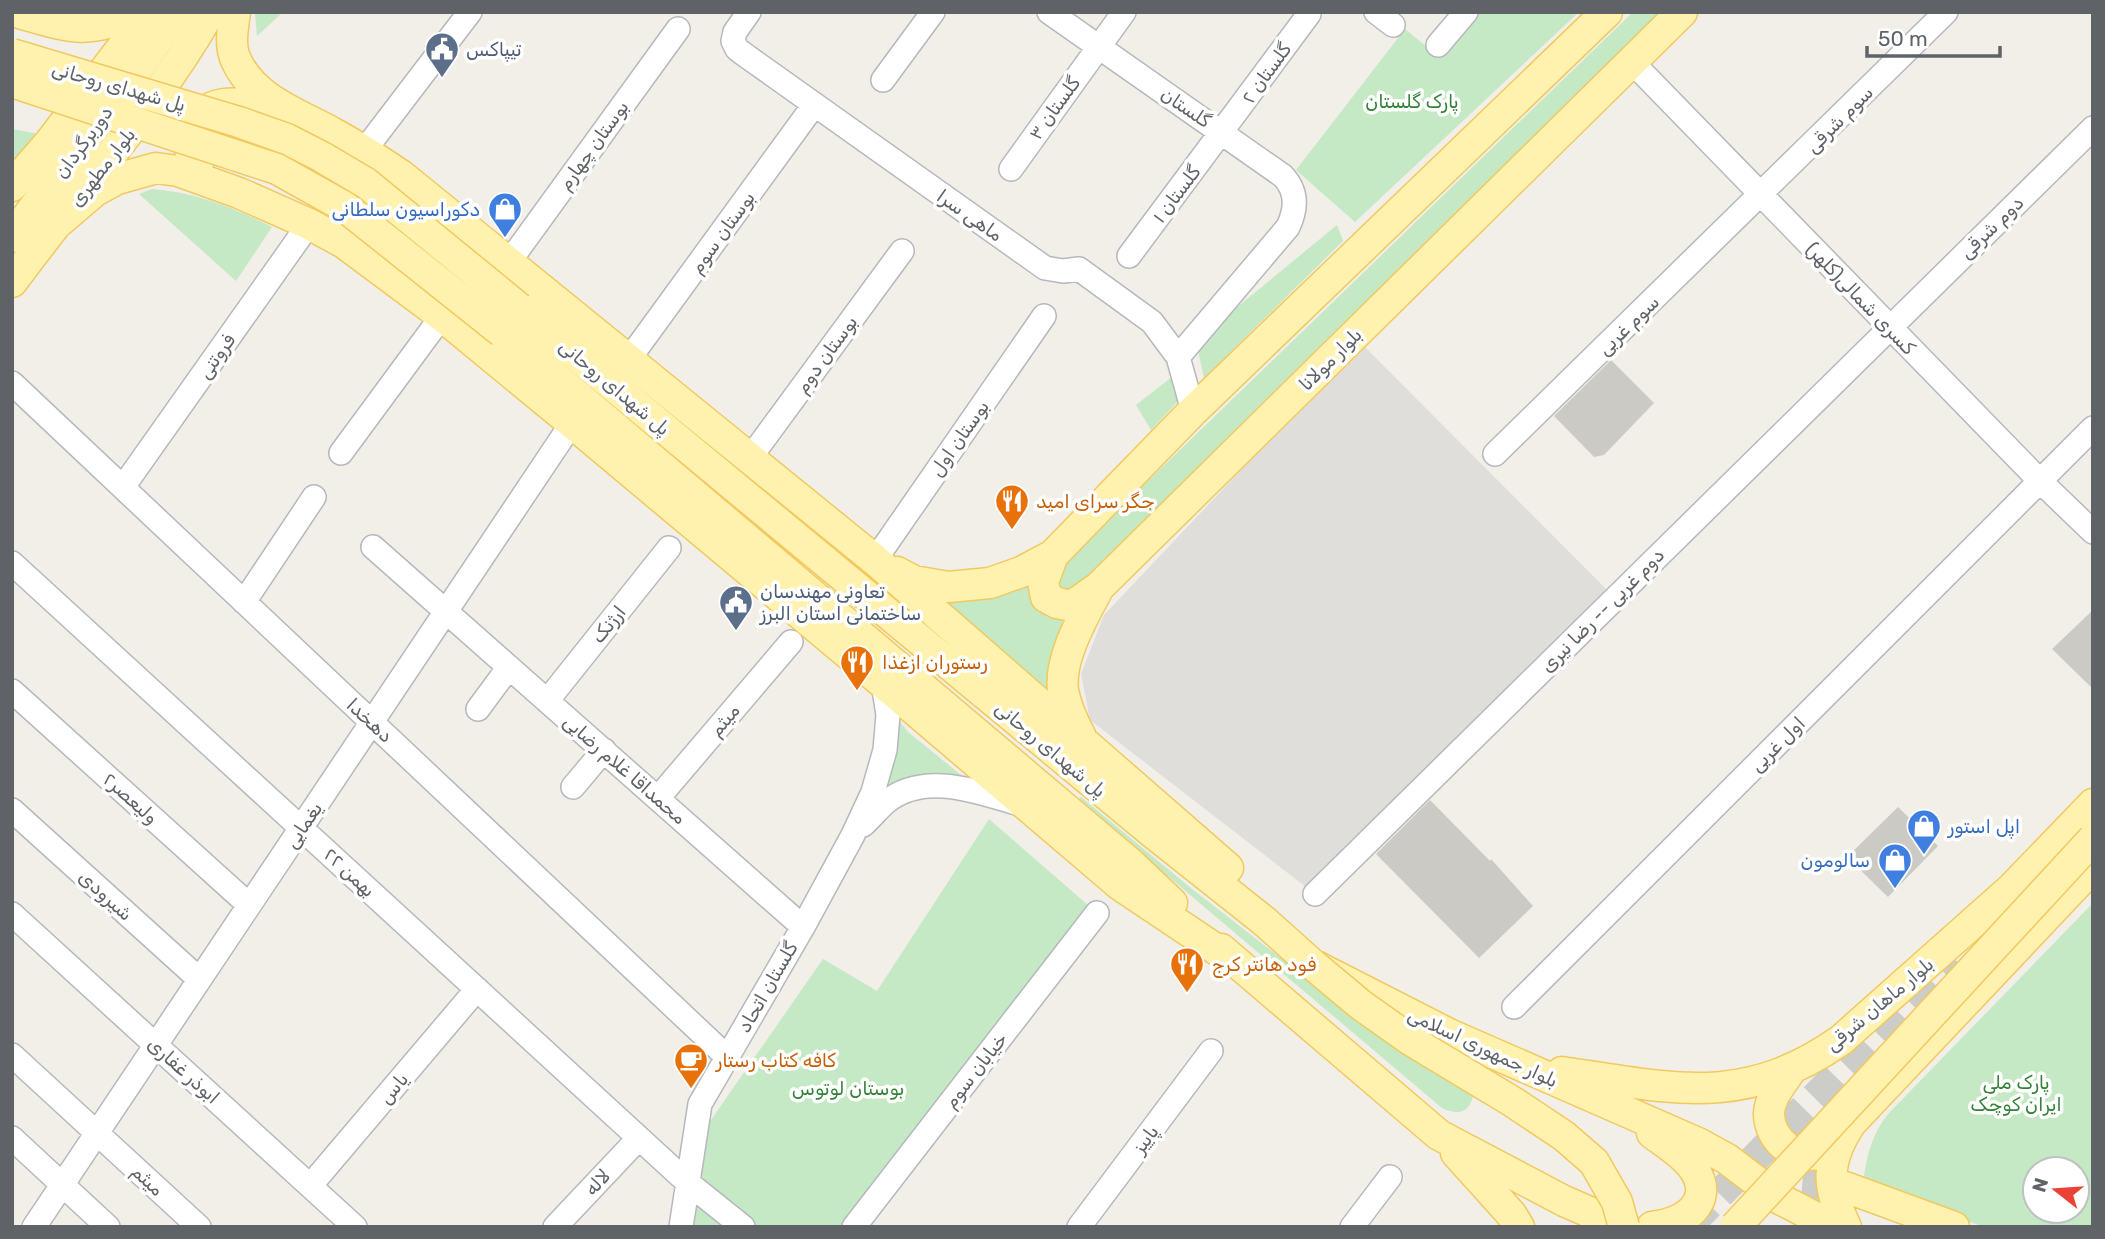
<svg xmlns="http://www.w3.org/2000/svg" width="2105" height="1239" font-family="Rubik,Cairo,sans-serif">
	<rect width="100%" height="100%" fill="#f1efe8"/>
	<path fill="#e0deda" d="M1361 343 1615 598 1315 894 1090 720 1081 674 1104 615Z"/>
	<path fill="#c5e8c5" fill-rule="evenodd" d="M255 12H283L257 36Z
		M1478 12H1579L1355 222 1296 170 1405 29 1438 56Z
		M1633 12H1669L1094 573 1072 590 1059 587 1057 571 1089 538Z
		M12 129 39 134 12 165Z
		M152 189C194 192 235 208 272 227L236 281 139 194Z
		M1337 225 1343 241 1204 378 1196 341Z
		M1177 373 1180 399 1151 430 1136 405Z
		M1034 579 1071 619 1054 709 923 595Z
		M900 722 908 732 966 779 964 783C923 772 921 772 884 793L882 790Z
		M1081 797 1192 889 1322 990 1466 1086 1473 1096C1469 1114 1457 1115 1442 1108L1078 800Z
		M989 819 1097 913 862 1227H691L704 1130 823 959 877 991Z
		M2093 903V1227H1984L1863 1183C1867 1156 1871 1135 1889 1113ZM2035 1169H2077V1211H2035Z"/>
	<path fill="#cccac5" d="M1611 360 1654 403 1604 455 1594 457 1554 416Z
		M2093 610V689L2052 649Z
		M1430 800 1490 861 1491 859 1533 906 1479 958 1376 854Z
		M1898 807 1938 846 1888 897 1847 857Z"/>
	<g fill="none" stroke-linecap="round" stroke-linejoin="round">
		<path stroke="#ccccc8" stroke-width="30" stroke-dasharray="30 15" stroke-linecap="butt" d="M1758 1188 1791 1182 1845 1187
			M1688 1226 1917 994 1951 956"/>
		<g stroke="#b5b8bc" stroke-width="26">
			<path id="minor" d="M749 12 735 32 733 41 737 49 745 55 1045 268 1063 271 1079 269 1152 322 1178 357 1193 411
				M1049 12 1283 176C1297 191 1297 208 1288 227L1178 357
				M1376 12 1393 25
				M1438 45 1466 12
				M1632 62 2040 481 2093 532
				M883 80 933 12
				M364 151 470 12
				M1011 169 1124 12
				M1129 256 1309 14
				M509 262 678 29
				M629 359 814 105
				M12 383 727 1057
				M341 453 442 316
				M1495 454 1946 12
				M750 458 902 251
				M123 487 309 224
				M373 547 803 927
				M875 560 1044 316
				M12 563 687 1182 743 1227
				M244 602 314 497
				M12 691 249 905
				M547 701 669 548
				M478 709 509 667
				M573 787 604 750
				M658 798 791 642
				M12 810 199 979
				M863 825C871 818 878 809 886 802 926 770 980 793 1023 805
				M1315 894 2093 128
				M12 914 355 1227
				M1514 1007 2093 428
				M12 1055 199 1227
				M12 1138 108 1227
				M310 1186 477 989
				M34 1227 572 423
				M555 1227 639 1138
				M681 1227 700 1104 803 927 853 835 873 792 885 750 888 715 883 683
				M854 1227 1097 913
				M1079 1227 1211 1051
				M1352 1227 1390 1177"/>
		</g>
		<g stroke="#f2c960" stroke-width="33">
			<path id="major" d="M16 12C59 24 90 38 130 12
				M235 12C233 27 229 46 236 60 253 99 299 114 333 133 357 146 380 161 402 176L875 560 1228 868
				M198 164C189 155 188 145 191 134 206 88 250 106 285 112
				M12 186 50 142 149 12
				M54 226 95 191 117 179 156 168 178 171 239 193 309 224 344 243 442 316 572 423 883 683 1120 885 1235 962
				M12 237 141 64 176 12
				M12 282C78 192 154 110 210 12
				M519 308 1153 833 1264 921 1312 964 1449 1034 1698 1143 1727 1159 1780 1199 1834 1227
				M502 332 1131 864 1172 903
				M1053 555 1043 582 1046 597 1057 603 1072 606 1099 587
				M897 572 914 581 948 587 990 583 1021 572 1053 555 1193 411 1607 12
				M1081 737C1073 722 1066 707 1063 690 1059 657 1084 616 1099 587L1682 12
				M1221 949 1439 1135 1564 1201 1624 1227
				M1791 1070C1782 1083 1770 1097 1769 1113 1768 1141 1801 1167 1826 1149
				M1562 1072C1672 1088 1743 1109 1841 1040L2012 888 2093 804
				M1652 1133C1665 1143 1685 1155 1694 1169 1716 1203 1683 1224 1652 1227
				M1456 1153 1511 1214 1519 1227
				M1845 1187 1954 1227
				M1846 1227C1826 1186 1826 1161 1851 1123L2093 867"/>
		</g>
		<use href="#minor" stroke="#fff" stroke-width="23"/>
		<use href="#major" stroke="#fff2af" stroke-width="30"/>
		<g stroke="#f2c960" stroke-width="33" stroke-linecap="butt">
			<path id="major-bridge" d="M12 54 239 122 287 139 322 157 366 183 519 308
				M12 82 277 169 345 207 502 332
				M1312 964 1361 1005 1412 1041 1513 1102 1564 1136 1594 1162 1617 1202 1624 1227
				M1735 1227 2093 839"/>
		</g>
		<use href="#major-bridge" stroke="#fff2af" stroke-width="30"/>
	</g>
	<defs>
		<g id="civic-pin" transform="scale(1.75)"><path d="M0 17L-7.5 6A9.5 9.5 0 1 1 7.5 6Z" fill="#5c6f8a" stroke="#fff"/><path d="M-.6-6.5H3V-4.5H.6V-3L4-1V1h2V6H-6V1h2V-1L-.6-3ZM-1.2 2.5V6h2.4V2.5Z" fill="#fff"/></g>
		<g id="shop-pin" transform="scale(1.75)"><path d="M0 17L-7.5 6A9.5 9.5 0 1 1 7.5 6Z" fill="#3f7fe0" stroke="#fff"/><path d="M-5-2.5h2.3a2.7 3.5 0 0 1 5.4 0H5L5.5 6h-11ZM-1.5-2.5h3a1.5 2.3 0 0 0-3 0Z" fill="#fff"/></g>
		<g id="restaurant-pin" transform="scale(1.75)"><path d="M0 17L-7.5 6A9.5 9.5 0 1 1 7.5 6Z" fill="#e8710a" stroke="#fff"/><path d="M-5-6h1v4h1v-4h1v4h1v-4h1v5L-1.5 .5V6h-2V.5L-5-1ZM5-6V6H3V1.5H1.5Q1.5-4 5-6Z" fill="#fff"/></g>
		<g id="cafe-pin" transform="scale(1.75)"><path d="M0 17L-7.5 6A9.5 9.5 0 1 1 7.5 6Z" fill="#e8710a" stroke="#fff"/><path d="M-5.5-4.5H6V0H3Q3 3.5 0 3.5H-2.5Q-5.5 3.5-5.5 0ZM3-3.2v2h1.7v-2ZM-6 4.5H4V6H-6Z" fill="#fff"/></g>
	</defs>
	<g fill-rule="evenodd">
		<use href="#civic-pin" x="442" y="49"/>
		<use href="#shop-pin" x="505" y="209"/>
		<use href="#restaurant-pin" x="1012" y="501"/>
		<use href="#civic-pin" x="736" y="602"/>
		<use href="#restaurant-pin" x="857" y="662"/>
		<use href="#shop-pin" x="1924" y="826"/>
		<use href="#shop-pin" x="1895" y="860"/>
		<use href="#restaurant-pin" x="1187" y="964"/>
		<use href="#cafe-pin" x="691" y="1060"/>
	</g>
	<g text-anchor="middle" stroke-width="7" stroke-linejoin="round" paint-order="stroke">
		<g font-size="19" fill="#4e5e75" stroke="#fff" text-anchor="start">
			<text x="466" y="56">تیپاکس</text>
			<text x="760" y="598">تعاونی مهندسان<tspan x="760" dy="22">ساختمانی استان البرز</tspan></text>
		</g>
		<g font-size="19" fill="#5f6368" stroke="#fff">
			<text transform="translate(1266 73) rotate(-54)" y="7">گلستان ۲</text>
			<text transform="translate(119 86) rotate(16)" y="7">پل شهدای روحانی</text>
			<text transform="translate(1186 107) rotate(34)" y="7">گلستان</text>
			<text transform="translate(1054 108) rotate(-54)" y="7">گلستان ۳</text>
			<text transform="translate(1839 119) rotate(-45)" y="7">سوم شرقی</text>
			<text transform="translate(83 142) rotate(-54)" y="7">دوربرگردان</text>
			<text transform="translate(593 145) rotate(-54)" y="7">بوستان چهارم</text>
			<text transform="translate(102 167) rotate(-52)" y="7">بلوار مطهری</text>
			<text transform="translate(1176 194) rotate(-53)" y="7">گلستان ۱</text>
			<text transform="translate(970 215) rotate(35)" y="7">ماهی سرا</text>
			<text transform="translate(1991 227) rotate(-44)" y="7">دوم شرقی</text>
			<text transform="translate(722 232) rotate(-54)" y="7">بوستان سوم</text>
			<text transform="translate(1861 298) rotate(46)" y="7">کسری شمالی(کلهر)</text>
			<text transform="translate(1628 325) rotate(-44)" y="7">سوم غربی</text>
			<text transform="translate(826 354) rotate(-54)" y="7">بوستان دوم</text>
			<text transform="translate(216 356) rotate(-55)" y="7">فروتنی</text>
			<text transform="translate(1330 359) rotate(-45)" y="7">بلوار مولانا</text>
			<text transform="translate(615 387) rotate(40)" y="7">پل شهدای روحانی</text>
			<text transform="translate(959 438) rotate(-55)" y="7">بوستان اول</text>
			<text transform="translate(1602 610) rotate(-45)" y="7">دوم غربی -- رضا نیری</text>
			<text transform="translate(608 624) rotate(-51)" y="7">ارژنک</text>
			<text transform="translate(370 720) rotate(43)" y="7">دهخدا</text>
			<text transform="translate(724 720) rotate(-50)" y="7">میثم</text>
			<text transform="translate(1777 744) rotate(-45)" y="7">اول غربی</text>
			<text transform="translate(1051 749) rotate(40)" y="7">پل شهدای روحانی</text>
			<text transform="translate(625 769) rotate(41)" y="7">محمداقا غلام رضایی</text>
			<text transform="translate(131 798) rotate(42)" y="7">ولیعصر۲</text>
			<text transform="translate(303 825) rotate(-56)" y="7">یغمایی</text>
			<text transform="translate(350 872) rotate(43)" y="7">۲۲ بهمن</text>
			<text transform="translate(106 895) rotate(42)" y="7">شیرودی</text>
			<text transform="translate(767 987) rotate(-60)" y="7">گلستان اتحاد</text>
			<text transform="translate(1879 1004) rotate(-40)" y="7">بلوار ماهان شرقی</text>
			<text transform="translate(1483 1047) rotate(25)" y="7">بلوار جمهوری اسلامی</text>
			<text transform="translate(184 1070) rotate(42)" y="7">ابوذر غفاری</text>
			<text transform="translate(975 1070) rotate(-52)" y="7">خیابان سوم</text>
			<text transform="translate(393 1088) rotate(-50)" y="7">یاس</text>
			<text transform="translate(1145 1139) rotate(-53)" y="7">پاییز</text>
			<text transform="translate(148 1180) rotate(43)" y="7">میثم</text>
			<text transform="translate(597 1182) rotate(-47)" y="7">لاله</text>
		</g>
		<g font-size="19" fill="#348238" stroke="#fff">
			<text x="1412" y="108">پارک گلستان</text>
			<text x="2016" y="1089">پارک ملی<tspan x="2016" dy="22">ایران کوچک</tspan></text>
			<text x="848" y="1095">بوستان لوتوس</text>
		</g>
		<g font-size="19" fill="#366cbe" stroke="#fff" text-anchor="end">
			<text x="480" y="216">دکوراسیون سلطانی</text>
			<text x="1948" y="833" text-anchor="start">اپل استور</text>
			<text x="1870" y="867">سالومون</text>
		</g>
		<g font-size="19" fill="#c56008" stroke="#fff" text-anchor="start">
			<text x="1036" y="508">جگر سرای امید</text>
			<text x="882" y="669">رستوران ازغذا</text>
			<text x="1212" y="971">فود هانتر کرج</text>
			<text x="716" y="1067">کافه کتاب رستار</text>
		</g>
	</g>
	<rect width="2105" height="1239" fill="none" stroke="#5f6368" stroke-width="28"/>
	<g transform="translate(2056 1190) rotate(287)"><circle r="33" fill="#ffffff" stroke="#bfc1c3" stroke-width="2"/>
	<path d="M0-5L12 26L0 18L-12 26Z" fill="#ea4335"/>
	<text y="-10" font-size="19" font-weight="bold" text-anchor="middle" fill="#5f6368">N</text>
	</g>
	<path d="M1867 46v10h133v-10" fill="none" stroke="#5f6368" stroke-width="3.5"/>
	<text x="1878" y="46" font-size="21" fill="#5f6368" stroke="#ffffff" stroke-width="5" paint-order="stroke">50 m</text>
</svg>
